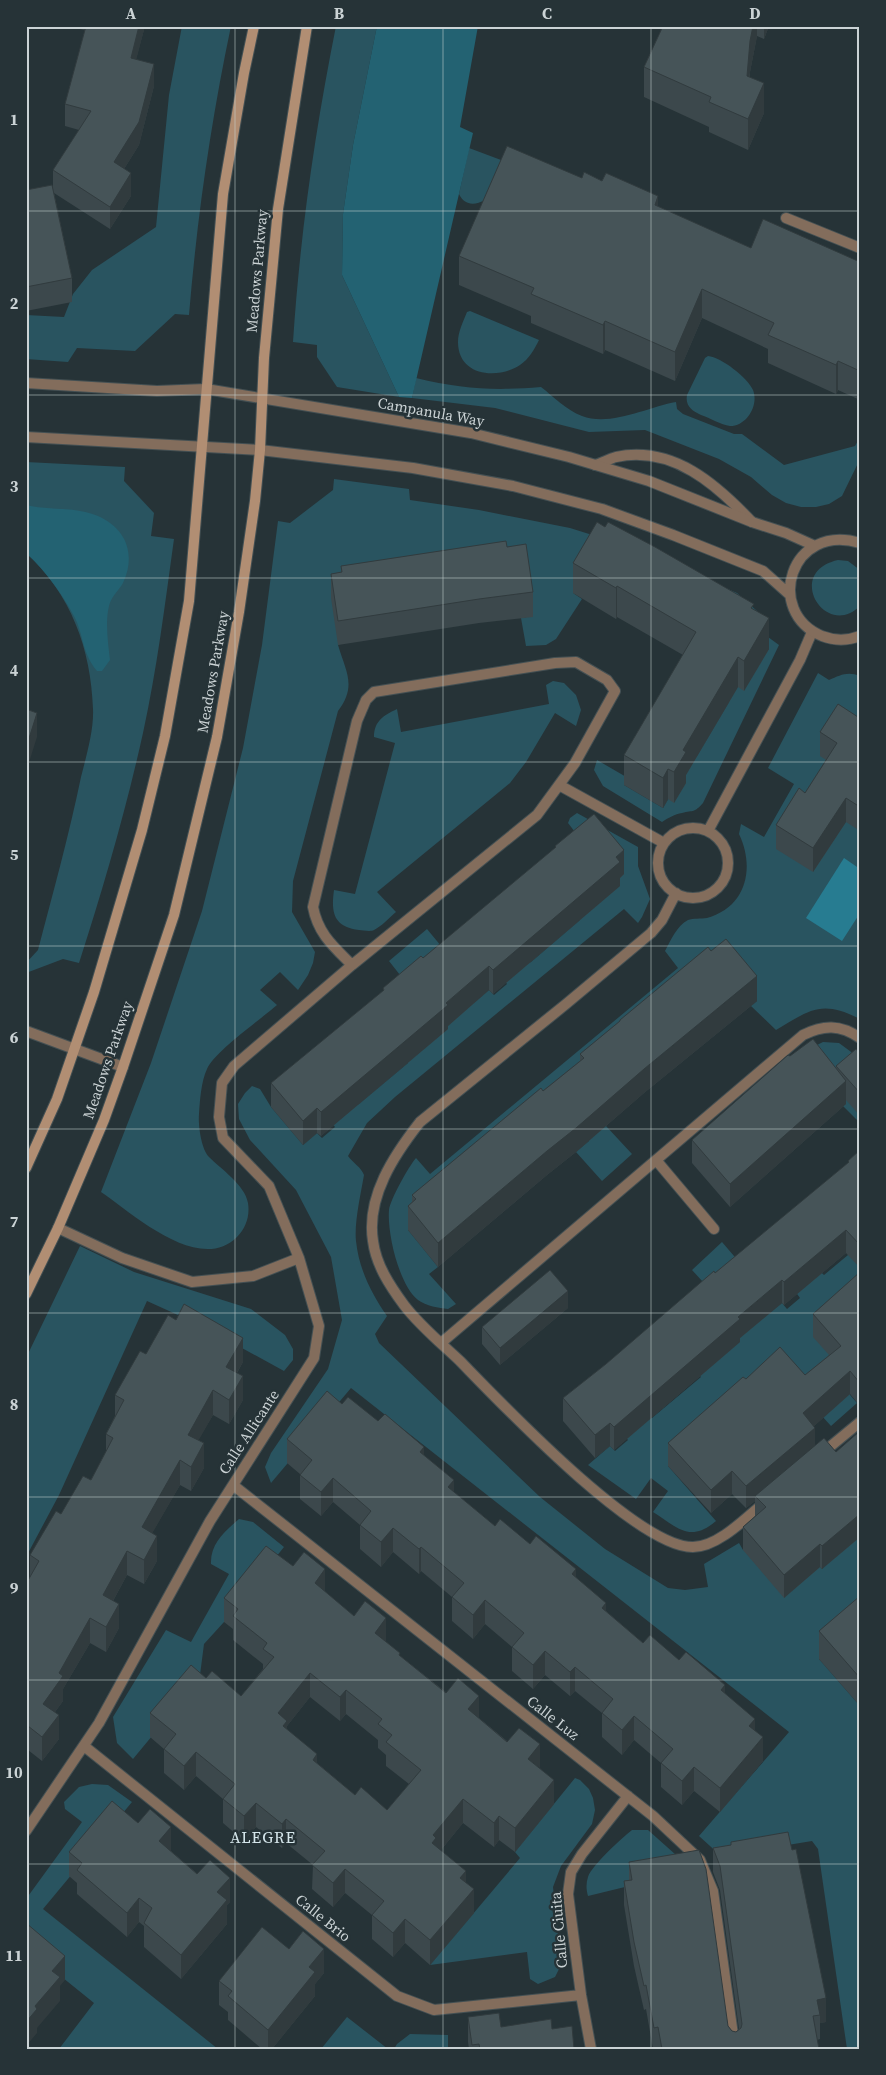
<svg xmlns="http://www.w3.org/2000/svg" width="886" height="2075" font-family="'Source Serif 4',serif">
	<rect width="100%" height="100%" fill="#263337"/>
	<path fill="#295460" d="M182 26H231C211 121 197 218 189 315L175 314 135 351 77 348 68 362 26 359V315L64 317 73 294 92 270 156 227 169 95Z
		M336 26H377L353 145 343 214 342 275 399 397 337 387 317 357V345L293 342C300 235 315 131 336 26Z
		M469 148 501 160 485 200C474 206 464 205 459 194Z
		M470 311 539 340C534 350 529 359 520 365 497 380 458 376 458 342 458 332 463 322 467 312Z
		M708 356C721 357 748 378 753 390 759 405 747 426 730 426 721 425 710 418 701 415 692 411 685 406 687 395L705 358Z
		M416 378C462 389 494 391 541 387 554 397 566 410 582 416 610 427 648 407 676 402L677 409 683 414 734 434H742L784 465 855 446 860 437V459L842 496 829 504 816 507H801L786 503 772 495 751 477 719 459 645 430 589 432 495 408 412 398Z
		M26 462 125 467 124 481 154 513 151 536 174 539C165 604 157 669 143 733 126 810 103 889 79 963L63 959 26 973V963L38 950C53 893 69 835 81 777 86 757 94 730 93 709 91 649 71 594 26 553Z
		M334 479 409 489 410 500 479 510 570 528 637 549 737 593 757 611 765 623 768 637 779 645 703 803C694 813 694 810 682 813 675 814 668 818 662 822L603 786 594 770 597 760 628 778 624 785 663 808 680 779 697 756 729 702 722 698 769 649 573 593 582 599 556 639 546 645 526 646 521 618 533 616 526 568 338 645C346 672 357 686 338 711L293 881 292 912 315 952 313 963 308 975 298 990 280 972 260 990 277 1005C260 1020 215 1051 207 1069 201 1082 200 1100 199 1114 198 1125 201 1149 209 1157 221 1169 245 1185 248 1203 250 1216 246 1228 237 1237 199 1275 132 1213 101 1192L151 1063 202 911 243 748 262 645 278 521 290 523 333 490Z
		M838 560 848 561 860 570V606C825 640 784 572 838 560Z
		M818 673 829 680C840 675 848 671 860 676V1019C821 999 810 1010 776 1030L751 1006 757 1001 726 963 606 1126 632 1154 602 1181 576 1152 589 1141 559 1104 408 1230 438 1267 429 1274 456 1304 448 1309C439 1308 426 1306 418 1300 399 1285 387 1233 389 1210 390 1200 409 1166 416 1158L430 1174 678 968 665 951C670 942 677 925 688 920 693 918 701 919 707 918 747 907 755 867 739 834L741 824 764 837 794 784 768 768Z
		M553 681 564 683 576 695 581 710 576 726 555 713 526 762 510 783 377 892 396 912C389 918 382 926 374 930 370 932 363 930 359 930 333 927 331 912 334 890L355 894 395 743 374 737C374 721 384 715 397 709L401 732 549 704 546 685Z
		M577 813 638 847V866L650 899 642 917 638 923 624 909 395 1097 367 1123 348 1156C353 1163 361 1167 364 1175 361 1193 354 1223 356 1241 359 1269 371 1293 387 1316L375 1334 379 1343 540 1497 605 1549 668 1588 685 1590 708 1587 704 1564 739 1543 743 1550 816 1562 822 1569 860 1530V1632L819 1659 860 1706V2049H847L818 1849 812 1841 721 1856 699 1836 789 1732 351 1388 271 1483 265 1467 271 1453 328 1369 342 1320 331 1257 296 1190 250 1140 239 1119 238 1104 245 1093 252 1086 260 1089 271 1107 303 1145 317 1133 322 1138 335 1127 330 1120 359 1104 408 1063 402 1055 411 989 389 961 427 929 451 958 475 1002 489 990 494 995 507 984 502 977 531 962 580 920 574 913 585 845 568 823 570 818Z
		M823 1042 839 1043 858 1057 860 1123 838 1101 805 1051Z
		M722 1242 746 1270 767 1315 782 1303 787 1309 800 1298 795 1291 819 1270 824 1275 860 1245V1296L841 1369 833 1375 857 1403 831 1426 780 1370 668 1466 716 1521C690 1543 678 1528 653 1512L668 1491 651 1478 636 1499 588 1465 610 1446 615 1451 628 1440 623 1434 647 1413 652 1418 701 1377 694 1369 714 1294 692 1270Z
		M80 1246 134 1272 251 1309 285 1335 293 1349V1360L284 1371 200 1325 147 1301 59 1495 26 1557V1358Z
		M239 1519 253 1522 284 1547 224 1622 204 1644 200 1675 191 1689 133 1759 117 1743 113 1717 166 1630 191 1642 229 1574 211 1564C210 1544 225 1531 239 1519Z
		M575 1778 580 1780 589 1789 593 1798 595 1810 592 1824 561 1866 553 1887 559 1941 562 1954 560 1967 555 1977 538 1984 530 1979 527 1952 430 1965 520 1858 515 1852Z
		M92 1784 108 1785 132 1802 43 1909 218 2049H59L94 2003 26 1948V1899L82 1822 65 1809 64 1802 79 1787Z
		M632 1830H648L685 1863 629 1886 588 1896C586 1889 586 1883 588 1877 592 1865 622 1838 632 1830Z
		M347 2017 388 2049H321Z
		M410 2034 448 2035V2049H394L397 2044Z"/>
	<path fill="#236272" d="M377 26H478L460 127 473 133 412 398 399 397 342 275 343 214 353 145Z
		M26 505C50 511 75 506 98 516 127 529 136 555 123 583 119 590 111 597 109 606 105 622 108 643 110 660L102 671H97C82 653 84 637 75 618 63 595 46 571 26 553Z"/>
	<path fill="#277c91" d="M844 858 860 869V913L842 941 806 918Z"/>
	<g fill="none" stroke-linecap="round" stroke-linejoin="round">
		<g stroke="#445053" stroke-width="12">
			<path id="service" d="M786 218 860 248
				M595 465C602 463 609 459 616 457 673 445 717 485 752 522
				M559 785 664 843
				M658 863a35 35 0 1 1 70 0a35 35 0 1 1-70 0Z
				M708 831 800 660 812 632
				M676 893 662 920 651 933 566 1004 420 1122C394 1155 366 1197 373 1241 376 1265 390 1286 404 1305 419 1325 442 1344 460 1361 501 1403 638 1548 693 1547 718 1547 747 1517 765 1502
				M656 1160 714 1229
				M58 1228 122 1258 192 1282 253 1276 299 1258
				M441 1343 803 1035C823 1025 840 1024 860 1038
				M820 1455 860 1422
				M233 1485 653 1816 700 1860 713 1891 735 2049
				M84 1746 397 1996 434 2010 581 1995
				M26 1831 99 1723 210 1521 314 1358 319 1326 299 1258 269 1186 223 1138 219 1117 222 1083 234 1066 352 965 537 815 575 763 615 691 607 680 576 662 555 663 374 692 366 700 357 721 313 907C318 934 334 947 352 965
				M591 2049 581 1995 568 1894 571 1872 582 1854 628 1796"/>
		</g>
		<g stroke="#445053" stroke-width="12">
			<path id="minor" d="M26 1031 123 1067"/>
		</g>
		<g stroke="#445053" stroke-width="12">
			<path id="tertiary" d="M26 383 157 391 206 389 471 433 569 457 649 481 752 522 786 533 815 546
				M26 437 260 450 413 468 513 486 602 509 673 535 763 571 790 595
				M860 543C790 522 764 612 822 636 835 641 847 641 860 636"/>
		</g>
		<g stroke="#445053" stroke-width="12">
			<path id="secondary" d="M26 1168 57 1099 94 992 142 830 165 736 189 601 223 194 244 73 254 26
				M26 1294 58 1228 104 1120 123 1067 174 915 217 737 239 612 255 501 260 450 264 358 278 209 307 26"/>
		</g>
		<use href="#service" stroke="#836d5c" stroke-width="10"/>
		<use href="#minor" stroke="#836d5c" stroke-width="10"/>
		<use href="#tertiary" stroke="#836d5c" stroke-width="10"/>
		<use href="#secondary" stroke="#b18e73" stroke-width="10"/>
	</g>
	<path fill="#3c484c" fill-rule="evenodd" d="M80 26H145L136 59 154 86 139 145 124 169 131 196 110 229 54 193 72 278V302L26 311V190H53V170L79 130 65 126V104L85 30 80 29Z
		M663 26H769L764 39 757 36 750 72V77L764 113 748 150 709 132V127L644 97V67Z
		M582 178 658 207 751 248 860 262V400L838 390 836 394 768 363V349L702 318 675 381 605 350 603 354 531 323V316L459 285V256Z
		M605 527 754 610 769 649 744 691 738 687 686 775V783L674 803 668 799 663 808 624 785V755L683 655 617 617 616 619 573 593V563Z
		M507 547 533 592V617L479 623 338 645 331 598V574L341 572V566Z
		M860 714V831L846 822 813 872 776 849V825L805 793 826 760 820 756V732L858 717Z
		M555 846 624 874 620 878V886L493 994 489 990 448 1026V1029L321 1136 317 1133 303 1145 271 1107V1083L383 991V988L423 958 555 848Z
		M757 1001 644 1093 576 1152 547 1175 438 1267 408 1230V1206L412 1202V1195L580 1061V1054L620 1021V1020Z
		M860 1054V1116L846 1100V1104L730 1207 692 1163V1140L790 1056 836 1068V1066Z
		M860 1150V1268L846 1253 784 1305 782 1303 740 1338V1342L614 1450 610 1446 595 1458 563 1421V1398L606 1364 848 1163V1161Z
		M860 1272V1406L850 1394 814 1426 815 1446 836 1452 860 1431V1537L822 1569 820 1567 784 1598 743 1550V1527L755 1516V1501L746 1508 732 1494 711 1513 668 1466V1443L746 1379 805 1375 829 1355 813 1337V1314Z
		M568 1308 500 1365 482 1344V1327Z
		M146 1354 243 1362 237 1373 243 1400 229 1424 213 1415 198 1440 204 1468 191 1491 180 1485 152 1533 157 1561 144 1584 127 1575 113 1601 119 1628 106 1652 90 1643 63 1689V1701L55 1712 59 1739 42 1761 28 1750 26 1753V1584L30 1577V1555L61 1514 91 1480 106 1452V1434L115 1416V1395Z
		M342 1404 378 1421 424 1455 454 1492 495 1526 530 1544 576 1578 606 1611 643 1643 679 1660 725 1694 755 1730 763 1761 720 1812 694 1791 682 1805 661 1787V1763L634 1740 622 1755 602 1737V1713L575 1691 570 1696 545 1675 533 1689 512 1671V1647L485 1624 473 1639 452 1621V1597L421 1571 419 1574 393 1552 381 1567 360 1549V1525L333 1502 321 1516 300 1499V1474L287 1463V1439Z
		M293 1566 325 1592 386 1642 400 1656 479 1718 540 1768 554 1804 515 1852 499 1840 494 1847 463 1823 441 1850 466 1883 474 1913 430 1965 405 1943 393 1957 372 1939V1915L345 1893 333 1907 312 1889 313 1865 286 1843 282 1848 256 1827 244 1841 223 1823V1799L196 1776 184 1790 164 1773V1749L150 1737V1713L206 1678 241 1696 263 1669V1664L233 1640V1629L224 1622V1598ZM310 1697 340 1721 346 1714 378 1740V1748L386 1755V1766L409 1784 387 1810 355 1795 317 1763 287 1729V1726Z
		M860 1596V1706L819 1659V1631Z
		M731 1842 826 2022 820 2023V2039L817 2040 819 2049H653L646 2009 644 2010 634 1966 624 1905V1881L629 1880V1862L728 2026 732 2031 736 2032 739 2029 720 1890 713 1872V1848L731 1845Z
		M171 1851 230 1902 227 1905V1924L181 1979 144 1947V1926L139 1922 127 1937 77 1894V1883L69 1876V1852Z
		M289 1949 324 1973 315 1984V1996L272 2049H262L228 2020V2012L219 2005V1981Z
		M468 2017 501 2027 552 2029 574 2049H469L468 2042Z"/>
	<path fill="#313b3e" d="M139 26H145L131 80V58Z
		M753 26H757V36L750 72 747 106V76L750 41Z
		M764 26H769L764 39Z
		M154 64V86L139 145 114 185V162Z
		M764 83V113L748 150V119Z
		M131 173V196L110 229V207Z
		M658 196V225L655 205Z
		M702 289V318L675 381V352Z
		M605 321V350L603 354V325Z
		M838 361V390L836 394V365Z
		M617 586V617L616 619V588Z
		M769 618V649L744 691V661Z
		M738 657V687L686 775V783L674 803V772L683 750Z
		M37 713V737L26 772V748Z
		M668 769V799L663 808V778Z
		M846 798V822L813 872V848Z
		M624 850V874L620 878V886L493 994V970Z
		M489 966V990L448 1026V1029L321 1136V1112Z
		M757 976V1001L644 1093 576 1152 547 1175 438 1267V1243L644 1069Z
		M846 1081V1104L730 1207V1184Z
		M317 1108V1133L303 1145V1121Z
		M846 1230V1253L784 1305V1282Z
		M782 1280V1303L740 1338V1342L614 1450V1427L738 1317Z
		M568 1291V1308L500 1365V1348Z
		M243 1338V1362L226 1391V1367Z
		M850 1371V1394L803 1436V1413Z
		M243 1376V1400L229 1424V1400Z
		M213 1390V1415L188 1459V1435Z
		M610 1423V1446L595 1458V1435Z
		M815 1428V1451L755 1496V1501L746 1508V1486Z
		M204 1443V1468L191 1491V1467Z
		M424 1447V1471L420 1452Z
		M180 1460V1485L142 1551V1527Z
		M732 1471V1494L711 1513V1490Z
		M333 1478V1502L321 1516V1492Z
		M454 1480V1504L448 1487Z
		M860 1514V1537L822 1569V1546Z
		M393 1528V1552L381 1567V1542Z
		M157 1536V1561L144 1584V1560Z
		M820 1544V1567L784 1598V1575Z
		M421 1547V1571L419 1574V1549Z
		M127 1551V1575L103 1619V1595Z
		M325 1569V1593L315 1583Z
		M576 1569V1593L572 1574Z
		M485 1600V1624L473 1639V1615Z
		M606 1603V1627L602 1608Z
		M119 1604V1628L106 1652V1627Z
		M90 1618V1643L63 1689V1701L43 1728V1704L59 1673Z
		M386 1618V1642L375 1633Z
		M545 1651V1675L533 1689V1665Z
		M575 1667V1691L570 1696V1672Z
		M310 1673V1697L287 1726V1745L278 1713Z
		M725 1685V1709L721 1690Z
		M346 1690V1714L340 1721V1697Z
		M479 1696V1720L468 1709Z
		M59 1715V1739L42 1761V1737Z
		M634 1716V1740L622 1755V1730Z
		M755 1719V1743L749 1726Z
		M28 1726V1750L26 1753V1729Z
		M763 1737V1761L720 1812V1788Z
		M540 1744V1768L528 1759Z
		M196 1752V1776L184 1790V1766Z
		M317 1754V1779L313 1760Z
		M694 1767V1791L682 1805V1781Z
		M554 1780V1804L515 1852V1828Z
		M463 1799V1823L436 1856 432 1843 433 1835Z
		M256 1803V1827L244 1841V1816Z
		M499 1816V1840L494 1847V1823Z
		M286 1819V1843L282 1848V1824Z
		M171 1827V1851L159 1865V1841Z
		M345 1869V1893L333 1907V1883Z
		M466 1871V1896L460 1878Z
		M230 1878V1902L227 1905V1924L181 1979V1955L217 1892Z
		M474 1889V1913L430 1965V1940Z
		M139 1898V1922L127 1937V1913Z
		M405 1919V1943L393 1957V1933Z
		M324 1949V1973L315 1984V1996L272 2049H268V2030L309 1967Z
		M65 1956V1980L60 1986V2001L37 2028V2033L26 2046V2022L52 1971Z
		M826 1998V2022L820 2023V2015L817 2000Z"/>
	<path fill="#465458" stroke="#313b3e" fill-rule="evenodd" d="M86 26H139L131 58 154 64 139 122 114 162 131 173 110 207 53 170 91 111 65 104Z
		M663 26H753L750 41 747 76 764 83 748 119 709 102 711 97 644 67Z
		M507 146 582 178 584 172 602 181 606 173 658 196 655 205 751 248 763 219 860 262V371L838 361 836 365 768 335 774 323 702 289 675 352 605 321 603 325 531 294 534 288 459 256Z
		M52 185 72 278 26 287V190Z
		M597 522 605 527 608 522 655 547 754 604 751 608 769 618 744 661 738 657 683 750 686 752 674 772 668 769 663 778 624 755 696 632 617 586 616 588 573 563Z
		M506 541 507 547 526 544 533 592 479 599 338 621 331 574 342 572 341 566Z
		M838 704 858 717 860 714V807L846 798 813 848 776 825 799 788 805 793 837 743 820 732Z
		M26 709 37 713 26 748Z
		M594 814 624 850 616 857 620 862 493 970 489 966 446 1003 448 1005 321 1112 317 1108 303 1121 271 1083 384 990 383 988 421 956 423 958 556 847 555 846Z
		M726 939 757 976 644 1069 576 1128 547 1151 438 1243 408 1206 416 1199 412 1195 541 1088 543 1091 584 1058 580 1054 620 1021V1020L708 947 711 951Z
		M813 1039 846 1081 730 1184 692 1140 788 1055 790 1056Z
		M856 1049 860 1054V1093L836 1066Z
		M860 1150V1245L846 1230 784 1282 782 1280 738 1317 740 1319 614 1427 610 1423 595 1435 563 1398 606 1364 714 1271 715 1273 849 1162 848 1161Z
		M550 1270 568 1291 500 1348 482 1327Z
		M860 1272V1383L850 1371 803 1413 815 1428 746 1486 732 1471 711 1490 668 1443 743 1377 746 1379 780 1347 805 1375 841 1346 813 1314Z
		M184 1304 243 1338 226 1367 243 1376 229 1400 213 1390 188 1435 204 1443 191 1467 180 1460 142 1527 157 1536 144 1560 127 1551 103 1595 119 1604 106 1627 90 1618 59 1673 63 1676 43 1704 59 1715 42 1737 28 1726 26 1729V1602L28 1599 26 1598V1584L39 1561 30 1555 56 1511 61 1514 83 1476 91 1480 113 1438 106 1434 124 1400 115 1395 140 1351 146 1354 168 1315 176 1320Z
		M327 1391 342 1404 348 1397 378 1421 385 1414 424 1447 420 1452 454 1480 448 1487 495 1526 500 1519 530 1544 536 1536 576 1569 572 1574 606 1603 602 1608 643 1643 650 1635 679 1660 686 1652 725 1685 721 1690 755 1719 749 1726 763 1737 720 1788 694 1767 682 1781 661 1763 673 1749 634 1716 622 1730 602 1713 613 1699 575 1667 570 1672 545 1651 533 1665 512 1647 524 1633 485 1600 473 1615 452 1597 464 1583 421 1547 419 1549 393 1528 381 1542 360 1525 371 1511 333 1478 321 1492 300 1475 312 1460 287 1439Z
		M860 1431V1514L822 1546 820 1544 784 1575 743 1527 766 1507 755 1496 824 1438 836 1452Z
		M266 1546 293 1566 304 1552 325 1569 315 1583 354 1616 365 1601 386 1618 375 1633 400 1653 399 1655 446 1693 458 1678 479 1696 468 1709 507 1742 519 1728 540 1744 528 1759 554 1780 515 1828 499 1816 494 1823 463 1799 433 1835 436 1838 432 1843 466 1871 460 1878 474 1889 430 1940 405 1919 393 1933 372 1915 384 1901 345 1869 333 1883 312 1865 325 1851 286 1819 282 1824 256 1803 244 1816 223 1799 235 1784 196 1752 184 1766 164 1749 176 1734 150 1713 191 1665 206 1678 212 1671 241 1696 274 1657 263 1649 267 1643 233 1616 238 1609 224 1598ZM310 1673 340 1697 346 1690 382 1719 378 1724 392 1735 386 1742 421 1770 387 1810 361 1787 355 1795 313 1760 317 1754 283 1726 287 1721 278 1713Z
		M860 1596V1678L819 1631Z
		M112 1801 138 1823 150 1809 171 1827 159 1841 197 1874 210 1860 230 1878 217 1892 227 1900 181 1955 144 1923 152 1908 139 1898 127 1913 77 1870 82 1863 69 1852Z
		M788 1832 792 1850 796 1849 826 1998 817 2000 820 2015 813 2016 819 2049H662L658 2027 654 2028 646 1985 644 1986 634 1942 624 1881 632 1880 629 1862 699 1850 706 1869 728 2026 732 2031 736 2032 741 2028 742 2024 720 1866 713 1848 731 1845V1842Z
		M26 1923 65 1956 52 1971 60 1977 35 2006 37 2009 26 2022Z
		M262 1927 289 1949 303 1931 324 1949 309 1967 315 1972 268 2030 228 1996 232 1991 219 1981Z
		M499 2013 501 2027 551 2019 552 2029 572 2026 574 2049H480L479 2044 472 2045 468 2017Z"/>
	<path fill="none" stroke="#cbd3d5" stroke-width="1" stroke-opacity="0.55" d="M235 26V2049M443 26V2049M651 26V2049M26 211H860M26 395H860M26 578H860M26 762H860M26 946H860M26 1129H860M26 1313H860M26 1497H860M26 1680H860M26 1864H860"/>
	<g text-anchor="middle" stroke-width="5" stroke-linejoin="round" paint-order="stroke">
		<g font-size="15" fill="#cbd3d5" stroke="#263337">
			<text transform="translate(257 271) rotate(-85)" y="5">Meadows Parkway</text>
			<text transform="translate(431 412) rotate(10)" y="5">Campanula Way</text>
			<text transform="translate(213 672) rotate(-80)" y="5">Meadows Parkway</text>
			<text transform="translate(108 1060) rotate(-71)" y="5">Meadows Parkway</text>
			<text transform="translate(249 1432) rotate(-57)" y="5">Calle Allicante</text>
			<text transform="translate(553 1718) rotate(38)" y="5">Calle Luz</text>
			<text transform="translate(323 1918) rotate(39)" y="5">Calle Brio</text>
			<text transform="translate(559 1930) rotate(-95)" y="5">Calle Ciuita</text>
		</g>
		<g font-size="16" letter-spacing="1" fill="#d6e7ec" stroke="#263337">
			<text x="263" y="1843">ALEGRE</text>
		</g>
	</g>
	<rect width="886" height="2075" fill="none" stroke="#263337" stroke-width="55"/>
	<rect x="28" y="28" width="830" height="2020" fill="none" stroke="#cbd3d5" stroke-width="2"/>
	<g font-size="16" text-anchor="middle" font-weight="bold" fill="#cbd3d5">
		<text x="131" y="19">A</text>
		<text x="339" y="19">B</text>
		<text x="547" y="19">C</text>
		<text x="755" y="19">D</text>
		<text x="14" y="125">1</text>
		<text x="14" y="309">2</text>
		<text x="14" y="492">3</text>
		<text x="14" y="676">4</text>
		<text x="14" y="860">5</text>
		<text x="14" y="1043">6</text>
		<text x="14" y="1227">7</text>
		<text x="14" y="1410">8</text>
		<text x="14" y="1594">9</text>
		<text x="14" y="1778">10</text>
		<text x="14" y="1961">11</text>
	</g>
</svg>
